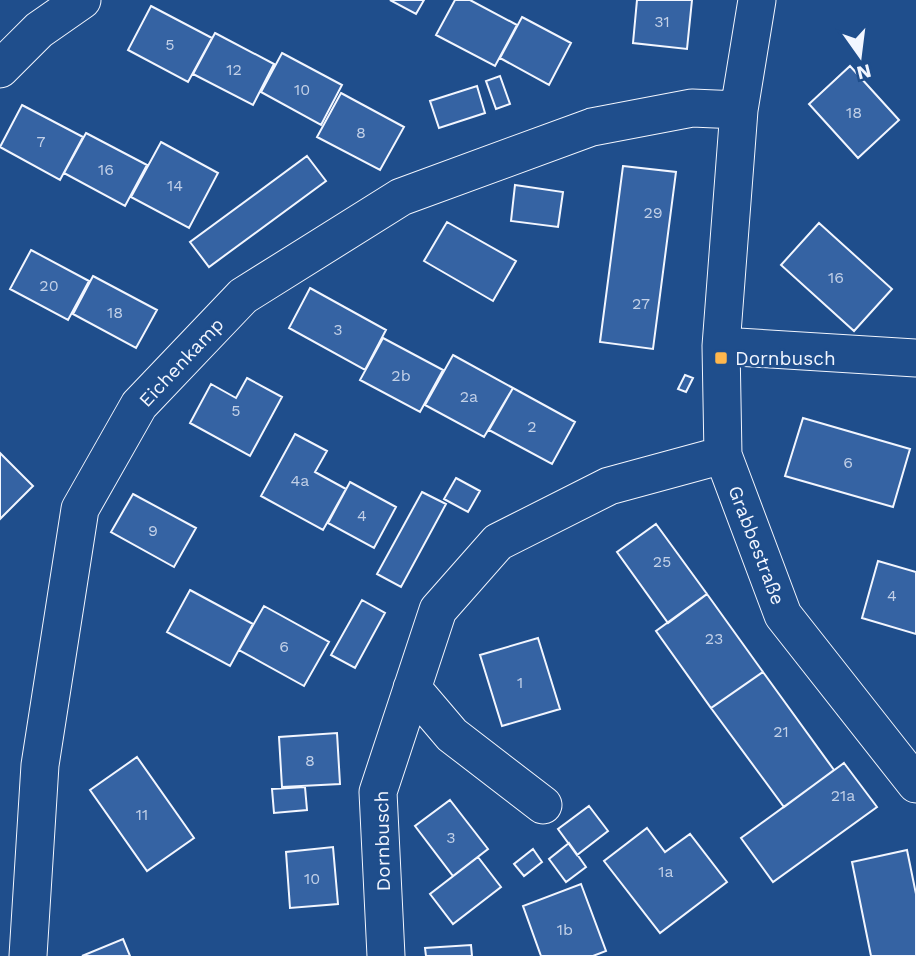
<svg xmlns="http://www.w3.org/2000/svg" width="916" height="956" font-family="'Work Sans',sans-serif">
	<rect width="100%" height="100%" fill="#1f4e8c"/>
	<path fill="#3563a3" stroke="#f2f6ff" stroke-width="2" d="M390 0H424L416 14Z
		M455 0H470L517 25 495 66 436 35Z
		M637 0H692L687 49 633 43Z
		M151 6 212 38 188 82 128 50Z
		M522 17 571 43 549 85 500 58Z
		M215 33 274 64 253 105 193 74Z
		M282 53 342 85 321 125 261 92Z
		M850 66 899 120 858 158 809 104Z
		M500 76 510 104 496 109 486 81Z
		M477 86 485 113 439 128 430 101Z
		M341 93 404 127 380 170 317 137Z
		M22 105 83 137 60 180 0 147Z
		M86 133 147 165 125 206 64 173Z
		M161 142 218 173 189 228 131 197Z
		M307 156 326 181 209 267 190 242Z
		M623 166 676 172 653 349 600 342Z
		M515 185 563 192 558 227 511 221Z
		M447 222 516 261 493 301 424 261Z
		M819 223 892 289 854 331 781 265Z
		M31 250 89 281 68 320 10 289Z
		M93 276 157 310 136 348 73 314Z
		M310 288 386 330 365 370 289 328Z
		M383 338 443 370 420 412 360 380Z
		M453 355 513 388 484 437 425 405Z
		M685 375 693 378 686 392 678 389Z
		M247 378 282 397 250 456 190 423 211 384 236 398Z
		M513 388 575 422 552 464 489 430Z
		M803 418 910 449 893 507 785 476Z
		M295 434 327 451 315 472 346 489 323 530 261 496Z
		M0 453 33 486 0 519Z
		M456 478 480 491 468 512 444 499Z
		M350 482 396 507 374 548 328 523Z
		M422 492 446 504 401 587 377 574Z
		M133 494 196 528 174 567 111 532Z
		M656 524 707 594 668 623 617 552Z
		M878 561 916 572V634L862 618Z
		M190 590 253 624 230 666 167 632Z
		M707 594 763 672 711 708 656 631Z
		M362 600 385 613 355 668 331 655Z
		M264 606 329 642 304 686 239 650Z
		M538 638 560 709 502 726 480 655Z
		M763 672 834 770 784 807 711 708Z
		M337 733 340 784 282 787 279 737Z
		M137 757 194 838 147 871 90 790Z
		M844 763 877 807 773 882 741 838Z
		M305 787 307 810 274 813 272 789Z
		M450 800 488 849 453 876 415 826Z
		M589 806 608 831 577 855 558 829Z
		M647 828 665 852 690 834 727 882 660 933 604 861Z
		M569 843 586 867 566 882 549 859Z
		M333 847 338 904 290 908 286 852Z
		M533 849 542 862 524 876 514 864Z
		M907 850 916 894V956H871L852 862Z
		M478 857 501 887 453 924 430 894Z
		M581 884 606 951 593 956H541L523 906Z
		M123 939 130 956H82Z
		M471 945 472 956H426L425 948Z"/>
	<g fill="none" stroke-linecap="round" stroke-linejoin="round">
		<g stroke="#f2f6ff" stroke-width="39">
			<path id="minor" d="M757 0 739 110 721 346 723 455 783 615 916 784
				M0 69 39 30 82 0
				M721 346 916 358
				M412 688 452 735 543 805
				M28 956 40 765 80 509 139 405 243 296 401 197 592 127 692 108 739 110
				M386 956 378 792 438 610 498 542 609 486 723 455"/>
		</g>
		<use href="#minor" stroke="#1f4e8c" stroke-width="37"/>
	</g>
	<rect fill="#ffb74d" stroke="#1f4e8c" stroke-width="2.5" x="714" y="351" width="14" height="14" rx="3.5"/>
	<g text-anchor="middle" stroke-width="5" stroke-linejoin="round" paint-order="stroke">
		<g font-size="16" fill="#c3d1e8">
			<text x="662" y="27">31</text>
			<text x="170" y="50">5</text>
			<text x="234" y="75">12</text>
			<text x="302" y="95">10</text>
			<text x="854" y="118">18</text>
			<text x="361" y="138">8</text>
			<text x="41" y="147">7</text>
			<text x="106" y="175">16</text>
			<text x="175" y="191">14</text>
			<text x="653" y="218">29</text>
			<text x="836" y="283">16</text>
			<text x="49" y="291">20</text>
			<text x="641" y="309">27</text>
			<text x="115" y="318">18</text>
			<text x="338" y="335">3</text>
			<text x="401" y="381">2b</text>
			<text x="469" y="402">2a</text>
			<text x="236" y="416">5</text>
			<text x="532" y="432">2</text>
			<text x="848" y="468">6</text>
			<text x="300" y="486">4a</text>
			<text x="362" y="521">4</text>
			<text x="153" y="536">9</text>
			<text x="662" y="567">25</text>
			<text x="892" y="601">4</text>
			<text x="714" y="644">23</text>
			<text x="284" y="652">6</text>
			<text x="520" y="688">1</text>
			<text x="781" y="737">21</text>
			<text x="310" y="766">8</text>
			<text x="843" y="801">21a</text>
			<text x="142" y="820">11</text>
			<text x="451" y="843">3</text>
			<text x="666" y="877">1a</text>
			<text x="312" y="884">10</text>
			<text x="565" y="935">1b</text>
		</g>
		<g font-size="19" fill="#f2f6ff" stroke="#1f4e8c" text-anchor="start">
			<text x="735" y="365">Dornbusch</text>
		</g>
		<g font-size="19" fill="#f2f6ff" stroke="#1f4e8c">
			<text transform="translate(181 362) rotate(-47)" y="7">Eichenkamp</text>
			<text transform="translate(757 545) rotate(69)" y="7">Grabbestraße</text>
			<text transform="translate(382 841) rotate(-91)" y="7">Dornbusch</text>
		</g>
	</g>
	<g transform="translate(860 56) rotate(166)" stroke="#1f4e8c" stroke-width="5" paint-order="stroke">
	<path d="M0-5L12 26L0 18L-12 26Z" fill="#f2f6ff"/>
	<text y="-10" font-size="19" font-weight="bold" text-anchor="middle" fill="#f2f6ff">N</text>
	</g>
</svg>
